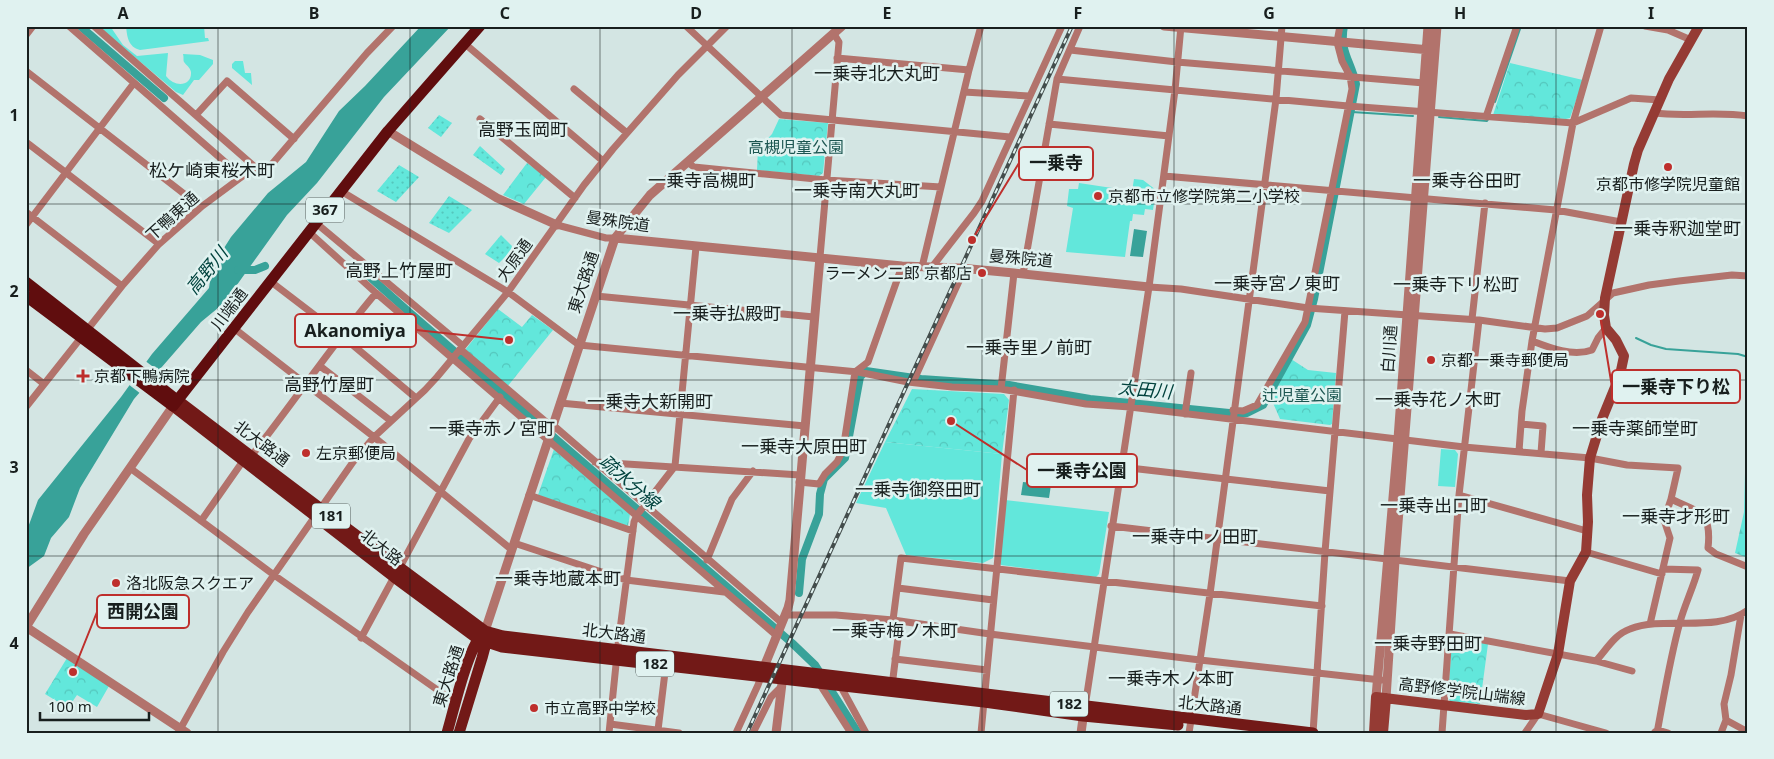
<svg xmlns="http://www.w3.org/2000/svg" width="1774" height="759" font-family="'Noto Sans','Noto Sans JP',sans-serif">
	<defs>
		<pattern id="forest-firs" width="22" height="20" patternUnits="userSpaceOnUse" patternTransform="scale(1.25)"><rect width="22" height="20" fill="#62e7db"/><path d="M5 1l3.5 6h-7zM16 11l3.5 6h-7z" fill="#54c6bc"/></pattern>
		<pattern id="park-crowns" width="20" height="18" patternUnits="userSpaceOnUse" patternTransform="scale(1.25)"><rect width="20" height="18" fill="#62e7db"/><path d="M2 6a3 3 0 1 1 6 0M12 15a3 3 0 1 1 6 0" fill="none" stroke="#54c6bc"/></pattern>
		<pattern id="garden-dots" width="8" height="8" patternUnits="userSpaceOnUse" patternTransform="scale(1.25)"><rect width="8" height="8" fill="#62e7db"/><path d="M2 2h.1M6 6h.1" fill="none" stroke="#54c6bc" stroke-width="1.8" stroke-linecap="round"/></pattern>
	</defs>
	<rect width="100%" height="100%" fill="#d3e5e3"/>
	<path fill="#62e7db" d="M98 26H110L123 45 137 56 168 53 166 76C175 88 192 86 191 72 190 67 186 65 184 62 183 60 184 57 183 54L200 55 213 60V64L199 80H194L183 95 176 92Z
		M126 26H204L205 38H208L209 41 140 50C128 47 127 36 126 26Z
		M235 61H243L245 73H251L252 85 232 68V64Z
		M1134 179 1143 180 1156 190 1153 210 1145 209 1144 215 1133 214 1132 221H1130L1125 257 1066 252 1073 208 1067 206 1069 189H1078L1079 183 1132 191Z
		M885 442 1002 454 993 558 983 563 906 555 886 508 856 503Z
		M1441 449 1455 450 1458 454 1455 487 1438 486Z
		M1005 500 1109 512 1099 574 1096 577 1001 565 999 562Z"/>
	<path fill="url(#forest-firs)" d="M1745 473 1748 474V558L1735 553 1744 512Z"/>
	<path fill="url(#park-crowns)" d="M1510 63 1583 80 1570 118 1566 119 1493 115Z
		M779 119 828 123 823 173 819 176 757 170 758 149 772 134Z
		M527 163 546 177 524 204 503 195Z
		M498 309 522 327 532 315 553 330 507 387 465 350Z
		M1291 359 1308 370 1336 373 1332 424 1330 425 1280 419 1270 396Z
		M912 389 1004 394 1009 400 1002 454 885 442Z
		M554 449 630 514 628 526 538 495Z
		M1455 638 1488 644 1480 704 1450 701 1448 697 1452 641Z
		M67 658 109 686 97 707 77 695 68 708 45 694Z"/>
	<path fill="url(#garden-dots)" d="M439 115 452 123 441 137 428 128Z
		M480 146 505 169 501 175 473 155Z
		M399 165 419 177 396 202 377 191Z
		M449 196 472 210 449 233 429 223Z
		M501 235 514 248 499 263 485 254Z"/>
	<path fill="#38a299" d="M421 26H451L384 97 317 183 287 215 224 303 201 322 134 399 80 488 69 517 51 538 44 556 26 569V533L38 500 121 397 152 354 209 288 212 267 231 237 268 193 306 162 339 111 365 86Z
		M1134 229 1147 231 1143 257 1130 256Z
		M1023 482 1051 485 1049 498 1021 495Z"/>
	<path fill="#d3e5e3" d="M144 360 160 372 141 394 128 384Z"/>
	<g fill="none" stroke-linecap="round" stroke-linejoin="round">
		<path stroke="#38a299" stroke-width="2" d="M1495 102 1521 26
			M1352 112 1413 116
			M1439 117 1487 121 1489 118
			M1636 338 1651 345 1666 349 1738 354 1748 357"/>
		<path stroke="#38a299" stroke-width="8" d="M80 26 164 98
			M238 270H255L265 266
			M362 270 409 312 792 643 815 665 858 733
			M799 593 802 559 819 514 820 494 824 479 845 458 860 377 866 371 921 379 1009 385 1090 399 1239 414 1247 413 1263 405 1307 325 1314 299 1356 84C1351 61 1339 51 1344 26"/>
		<path stroke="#b2736c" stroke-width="7" d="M69 26 241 176
			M94 26 255 167
			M686 26 781 115 1010 137
			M1645 26 1668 30 1691 40
			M26 35 33 26
			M464 43 603 161
			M1070 50 1177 62 1424 83
			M837 58 969 70
			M26 71 201 207
			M1057 79 1348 106 1573 123 1631 98 1660 100
			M574 89 627 133
			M964 92 1029 96
			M1654 113C1686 117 1716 111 1748 116
			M196 115 227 81 294 139
			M1486 117 1517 26
			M480 119 575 198
			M1049 124 1169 136
			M26 142 159 244
			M687 162 694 167 826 180 941 187
			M1164 176 1556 210 1621 222
			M341 191 508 292 579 345 858 372 908 382 952 387 1001 389
			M26 212 122 286
			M316 223 463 346
			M26 225 134 83
			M557 225 606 238H615
			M309 232 376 293 777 636
			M820 257 839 42 834 34
			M922 267 969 70 981 26
			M932 267 974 213 982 201 1062 26
			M1014 273 1001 389 1086 404 1130 407 1464 447 1590 458 1627 465 1678 468 1671 499 1664 520 1670 538 1650 624
			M1023 274 1057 79 1080 26
			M270 281 342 336 416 398
			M1149 287 1181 289 1308 308 1479 320 1545 329 1557 328 1587 316 1613 293 1649 285 1679 281 1732 275 1748 276
			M596 296 814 317
			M1472 319 1485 203
			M235 329 374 437 512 550
			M1532 341C1550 348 1573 357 1592 350L1598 338 1606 328
			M460 349 552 427
			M320 366 391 421
			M26 370 44 384
			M913 382 965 268
			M560 403 805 426
			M26 407 122 286 159 244 201 207 255 167 264 171 272 164 367 53 393 26
			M1233 410 1243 411 1257 405 1305 322 1352 89 1350 76 1342 61 1337 42 1340 26
			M1185 414 1191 373
			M1521 424 1543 426 1541 453
			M553 425 782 623
			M1519 451 1522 411 1532 341 1573 123 1601 26
			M252 455C294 402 332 345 376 293
			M595 462 800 475
			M1121 467 1330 491
			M130 468 274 575 456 703
			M799 482 819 484 825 474 837 462 843 450 855 372 868 362 902 266
			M529 495 633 531
			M1459 495 1587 531
			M1671 499C1700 513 1712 512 1708 548L1716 554 1748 567
			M201 521 243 461
			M1111 526 1570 581
			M514 543 626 580 724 592
			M1586 552 1662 574
			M707 560 732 499 753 471
			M400 567 469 439 500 397
			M898 588 993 600
			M1322 606 901 558 893 620 990 634 1200 660 1381 680
			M785 615H836L893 620
			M1450 634 1596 661C1606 650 1615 634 1630 629 1665 615 1715 634 1748 610
			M361 638 394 577
			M895 659 987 670
			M1596 661 1632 671
			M819 683 851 733
			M840 685 866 733
			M892 686 900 622
			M1085 707 1149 287 1175 90 1181 26
			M1726 720 1748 732
			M610 724 679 733
			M658 730 666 664
			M1655 732 1658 730 1668 733
			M178 733 223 652 248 612 353 462 374 437 425 390 437 377 508 292 584 185 613 149 678 75 727 26
			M609 733 618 645 634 522 637 515 675 466 696 247
			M736 733 758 685 762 674
			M753 733 771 697 780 688
			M981 733 1014 390
			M1189 733 1210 594 1276 99 1282 26
			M1313 733 1325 552 1345 311
			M1442 733 1459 495 1479 320
			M1525 733 1538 714 1606 733
			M1657 733C1664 696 1670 658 1680 622 1685 604 1693 588 1698 570L1663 569
			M1721 733 1726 720 1724 704 1731 675 1741 615"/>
		<path stroke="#b2736c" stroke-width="9" d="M1164 26 1430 50
			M388 131 497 198 557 225
			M615 238 902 266 960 268 1014 273 1149 287
			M26 627 84 534 173 406
			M26 627 187 733
			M485 631 615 238 650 195 842 26
			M764 667 788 608 790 600 820 257
			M1376 697 1398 439 1428 26
			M1386 698 1395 561 1437 26
			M776 733 783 675
			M1081 733 1084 711"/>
		<path stroke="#953b34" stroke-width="10" d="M1374 733 1376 697 1526 715 1538 714 1558 654 1570 581 1586 552 1588 522 1587 495 1590 458 1602 419 1620 375 1624 356 1616 340 1606 328 1604 315 1605 298 1634 164 1638 150 1669 79 1699 26
			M1383 733 1386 698"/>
		<path stroke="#721917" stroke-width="11" d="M177 400 321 509 485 631 503 636 1313 733
			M173 406 394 577 478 639 502 647 984 702 1083 716 1178 725
			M447 733C454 709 467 651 482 634
			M459 733 482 658 486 643V635"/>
		<path stroke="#600d0e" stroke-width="11" d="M26 282 177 400
			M26 296 173 406 388 131 480 26"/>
		<g stroke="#434d4c" stroke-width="4">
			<path id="rail" d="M747 733 1072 26"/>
		</g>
		<use href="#rail" stroke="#e0f2f0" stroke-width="2" stroke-dasharray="5.5" stroke-linecap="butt"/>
	</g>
	<path fill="none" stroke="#181f1e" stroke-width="1" stroke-opacity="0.55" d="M218 26V733M410 26V733M600 26V733M792 26V733M982 26V733M1174 26V733M1364 26V733M1556 26V733M26 204H1748M26 380H1748M26 556H1748"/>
	<g fill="#be2f2c" stroke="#e0f2f0" stroke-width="2">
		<circle cx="1668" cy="167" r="5"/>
		<circle cx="1098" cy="196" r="5"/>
		<circle cx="982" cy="273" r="5"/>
		<circle cx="1431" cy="360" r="5"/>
		<path d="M80.5 368.5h5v5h5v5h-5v5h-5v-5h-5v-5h5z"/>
		<circle cx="306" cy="453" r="5"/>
		<circle cx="116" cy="583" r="5"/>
		<circle cx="534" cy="708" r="5"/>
	</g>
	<g text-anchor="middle" stroke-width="5" stroke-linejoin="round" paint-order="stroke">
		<g fill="#e0f2f0" stroke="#545e5d" stroke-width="1">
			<rect x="306" y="197.5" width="38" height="25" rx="4"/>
			<rect x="312" y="503.5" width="38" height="25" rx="4"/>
			<rect x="636" y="651.5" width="38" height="25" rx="4"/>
			<rect x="1050" y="691.5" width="38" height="25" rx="4"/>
		</g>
		<g font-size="15" font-weight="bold" fill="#181f1e">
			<text x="325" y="215">367</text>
			<text x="331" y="521">181</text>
			<text x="655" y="669">182</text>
			<text x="1069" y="709">182</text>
		</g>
		<g font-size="16" fill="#1c5651" stroke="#e0f2f0">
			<text x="796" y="153">高槻児童公園</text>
			<text x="1302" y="401">辻児童公園</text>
		</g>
		<g font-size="16" fill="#181f1e" stroke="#e0f2f0" text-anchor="start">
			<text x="1668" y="190" text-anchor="middle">京都市修学院児童館</text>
			<text x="1108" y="202">京都市立修学院第二小学校</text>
			<text x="972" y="279" text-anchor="end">ラーメン二郎 京都店</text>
			<text x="1441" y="366">京都一乗寺郵便局</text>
			<text x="94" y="382">京都下鴨病院</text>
			<text x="316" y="459">左京郵便局</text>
			<text x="126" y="589">洛北阪急スクエア</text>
			<text x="544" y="714">市立高野中学校</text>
		</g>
		<g font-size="16" fill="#181f1e" stroke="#e0f2f0">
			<text transform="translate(172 216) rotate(-42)" y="6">下鴨東通</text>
			<text transform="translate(618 221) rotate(8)" y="6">曼殊院道</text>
			<text transform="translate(1021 258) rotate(5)" y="6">曼殊院道</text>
			<text transform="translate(514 260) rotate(-54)" y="6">大原通</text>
			<text transform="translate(583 282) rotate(-72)" y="6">東大路通</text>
			<text transform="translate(229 309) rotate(-53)" y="6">川端通</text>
			<text transform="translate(1389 349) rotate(-86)" y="6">白川通</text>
			<text transform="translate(262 443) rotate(37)" y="6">北大路通</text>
			<text transform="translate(382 547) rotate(38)" y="6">北大路</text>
			<text transform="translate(614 633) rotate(7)" y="6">北大路通</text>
			<text transform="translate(448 676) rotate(-72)" y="6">東大路通</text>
			<text transform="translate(1462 691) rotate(7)" y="6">高野修学院山端線</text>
			<text transform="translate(1210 705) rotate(6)" y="6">北大路通</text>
		</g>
		<g font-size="18" fill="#181f1e" stroke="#e0f2f0">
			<text x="877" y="80">一乗寺北大丸町</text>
			<text x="523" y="136">高野玉岡町</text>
			<text x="212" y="177">松ケ崎東桜木町</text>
			<text x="702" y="187">一乗寺高槻町</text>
			<text x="1467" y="187">一乗寺谷田町</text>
			<text x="857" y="197">一乗寺南大丸町</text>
			<text x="1678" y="235">一乗寺釈迦堂町</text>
			<text x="399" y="277">高野上竹屋町</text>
			<text x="1277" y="290">一乗寺宮ノ東町</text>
			<text x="1456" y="291">一乗寺下リ松町</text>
			<text x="727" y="320">一乗寺払殿町</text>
			<text x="1029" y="354">一乗寺里ノ前町</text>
			<text x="329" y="391">高野竹屋町</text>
			<text x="1438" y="406">一乗寺花ノ木町</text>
			<text x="650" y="408">一乗寺大新開町</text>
			<text x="492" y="435">一乗寺赤ノ宮町</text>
			<text x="1635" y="435">一乗寺薬師堂町</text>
			<text x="804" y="453">一乗寺大原田町</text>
			<text x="918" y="496">一乗寺御祭田町</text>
			<text x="1434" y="512">一乗寺出口町</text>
			<text x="1676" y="523">一乗寺才形町</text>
			<text x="1195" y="543">一乗寺中ノ田町</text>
			<text x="558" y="585">一乗寺地蔵本町</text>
			<text x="895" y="637">一乗寺梅ノ木町</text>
			<text x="1428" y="650">一乗寺野田町</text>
			<text x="1171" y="685">一乗寺木ノ本町</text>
		</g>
		<g font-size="18" font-style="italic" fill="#00423d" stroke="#e0f2f0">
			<text transform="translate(207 271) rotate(-51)" y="6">高野川</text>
			<text transform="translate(1145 390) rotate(5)" y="6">太田川</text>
			<text transform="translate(629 482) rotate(41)" y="6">疏水分線</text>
		</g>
	</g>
	<path fill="none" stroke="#be2f2c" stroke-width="2" d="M972 240L1019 163M509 340L416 330M1600 314L1612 387M951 421L1027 470M73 672L97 612"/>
	<g fill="#be2f2c" stroke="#e0f2f0" stroke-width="2">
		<circle cx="972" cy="240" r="5"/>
		<circle cx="509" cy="340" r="5"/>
		<circle cx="1600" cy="314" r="5"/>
		<circle cx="951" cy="421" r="5"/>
		<circle cx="73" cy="672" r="5"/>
	</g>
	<g fill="#e0f2f0" stroke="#be2f2c" stroke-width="2">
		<rect x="1019" y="147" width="74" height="33" rx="5"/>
		<rect x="295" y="314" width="121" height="33" rx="5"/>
		<rect x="1612" y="370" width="128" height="33" rx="5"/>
		<rect x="1027" y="454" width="110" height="33" rx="5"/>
		<rect x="97" y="595" width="92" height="33" rx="5"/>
	</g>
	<g font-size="18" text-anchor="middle" font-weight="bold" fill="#181f1e">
		<text x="1056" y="169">一乗寺</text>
		<text x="355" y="337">Akanomiya</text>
		<text x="1676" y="393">一乗寺下り松</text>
		<text x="1082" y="477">一乗寺公園</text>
		<text x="143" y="618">西開公園</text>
	</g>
	<rect width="1774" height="759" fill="none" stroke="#e0f2f0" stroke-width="55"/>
	<path d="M40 712v8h109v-8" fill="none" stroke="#181f1e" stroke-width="2.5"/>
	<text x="48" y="712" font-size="15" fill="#181f1e" stroke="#e0f2f0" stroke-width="4" paint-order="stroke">100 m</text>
	<rect x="28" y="28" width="1718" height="704" fill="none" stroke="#181f1e" stroke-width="2"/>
	<g font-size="16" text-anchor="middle" font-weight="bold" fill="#181f1e">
		<text x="123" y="19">A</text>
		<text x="314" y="19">B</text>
		<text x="505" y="19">C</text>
		<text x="696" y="19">D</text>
		<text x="887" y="19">E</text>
		<text x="1078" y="19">F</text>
		<text x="1269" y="19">G</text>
		<text x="1460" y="19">H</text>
		<text x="1651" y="19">I</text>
		<text x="14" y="121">1</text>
		<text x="14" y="297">2</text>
		<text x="14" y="473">3</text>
		<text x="14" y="649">4</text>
	</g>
</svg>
